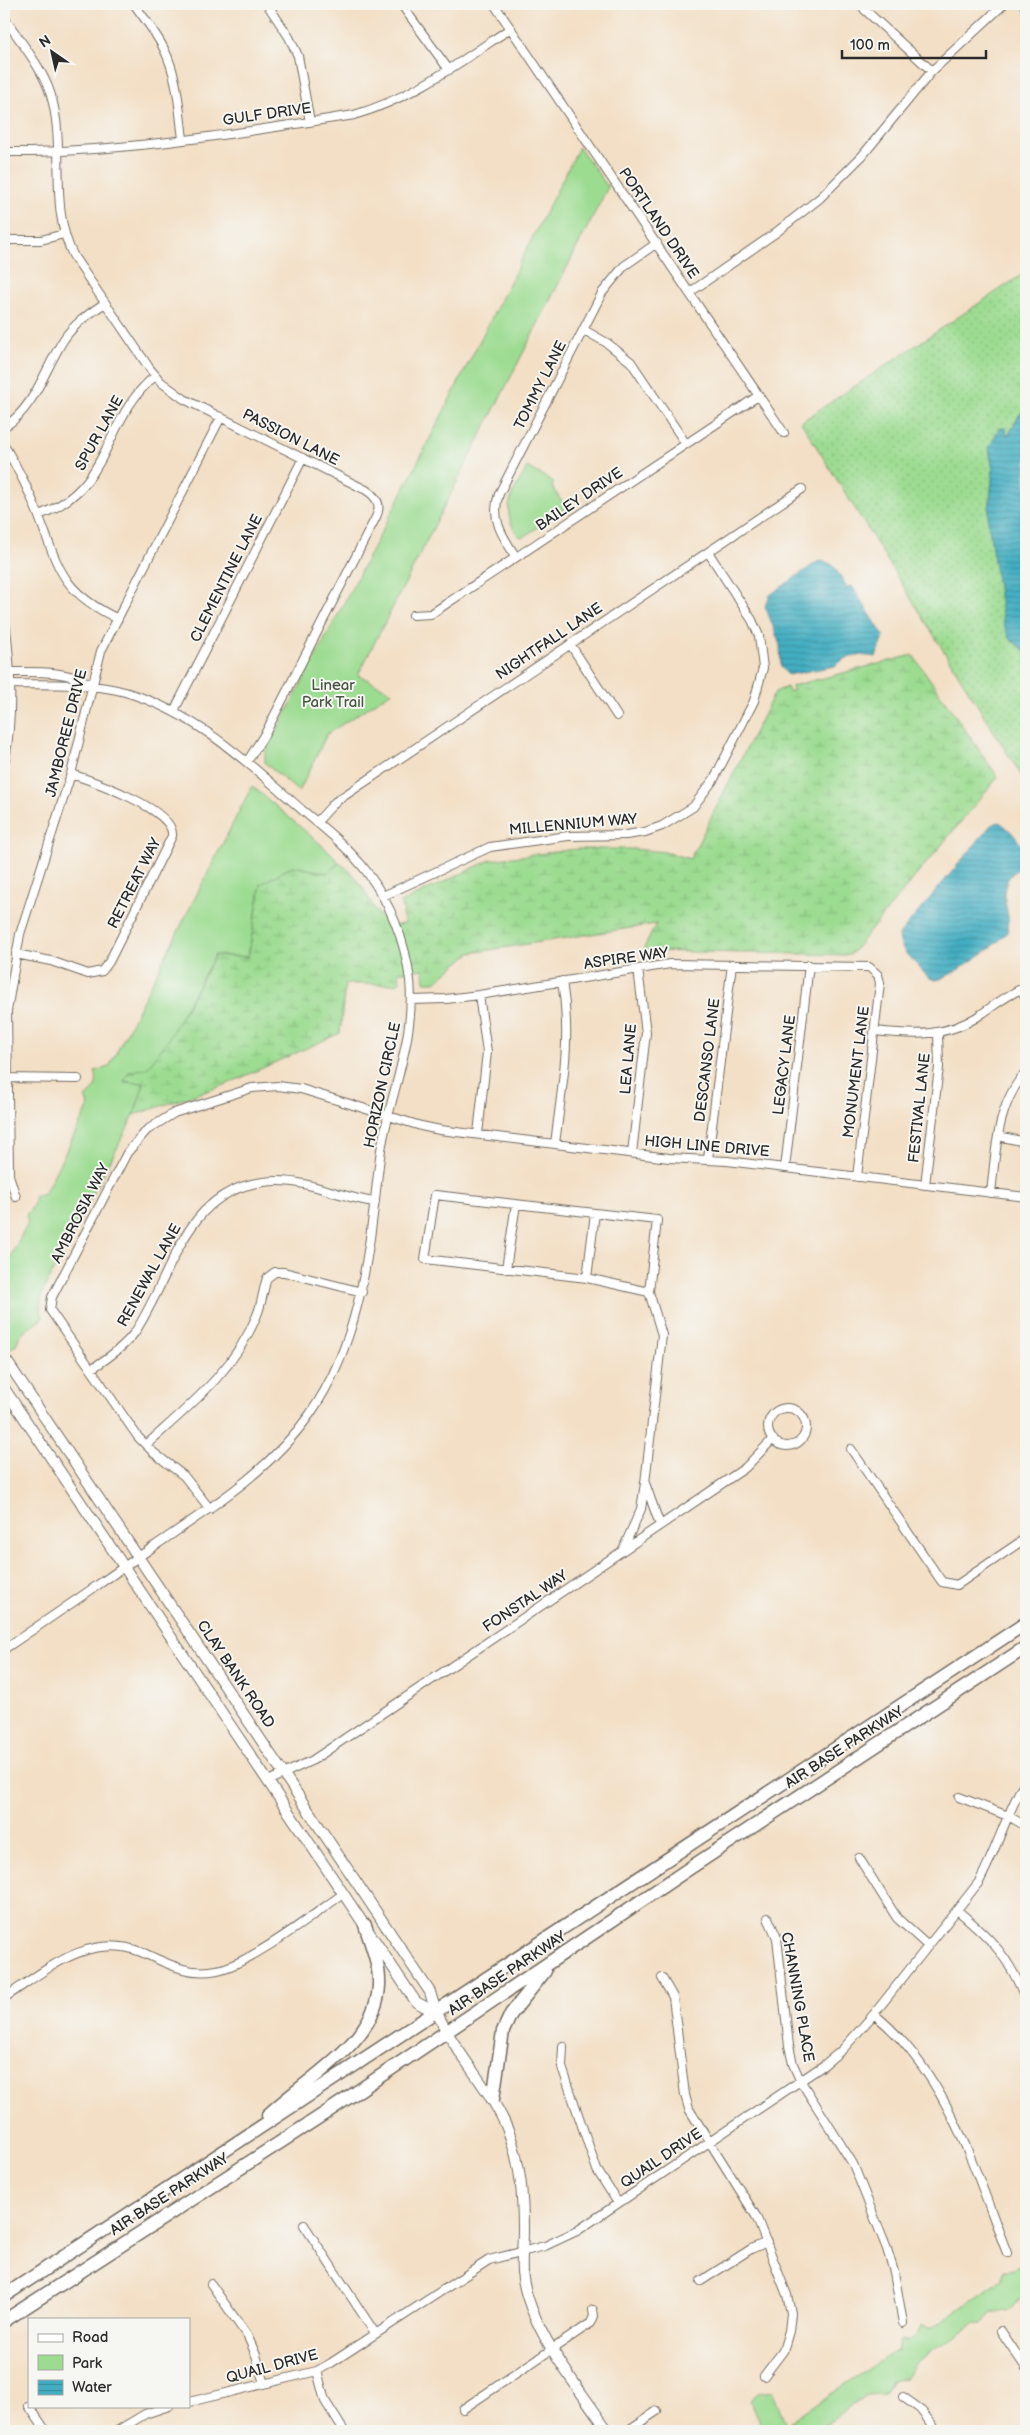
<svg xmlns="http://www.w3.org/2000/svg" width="1030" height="2435" font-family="'Balsamiq Sans',sans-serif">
	<defs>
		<pattern id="grass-dots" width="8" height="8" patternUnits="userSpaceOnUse" patternTransform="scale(1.25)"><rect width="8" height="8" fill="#9cdc91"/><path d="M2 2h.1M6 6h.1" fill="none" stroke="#87bd7d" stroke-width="1.8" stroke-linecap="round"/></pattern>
		<pattern id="wetland-marsh" width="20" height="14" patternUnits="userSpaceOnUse" patternTransform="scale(1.25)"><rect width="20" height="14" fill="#9cdc91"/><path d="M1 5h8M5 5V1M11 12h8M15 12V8" fill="none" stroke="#87bd7d"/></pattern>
		<pattern id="water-rules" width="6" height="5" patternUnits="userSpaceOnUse" patternTransform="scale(1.25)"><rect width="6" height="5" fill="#43aec2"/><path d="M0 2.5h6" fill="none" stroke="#388e9e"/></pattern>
	</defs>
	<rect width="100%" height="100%" fill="#f6f6f2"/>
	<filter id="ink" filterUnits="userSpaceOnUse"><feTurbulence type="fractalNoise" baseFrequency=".02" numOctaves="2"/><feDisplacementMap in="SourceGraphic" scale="10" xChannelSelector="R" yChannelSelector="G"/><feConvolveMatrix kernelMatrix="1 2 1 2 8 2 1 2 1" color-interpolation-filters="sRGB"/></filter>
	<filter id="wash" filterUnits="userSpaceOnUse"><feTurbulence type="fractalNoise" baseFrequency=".0096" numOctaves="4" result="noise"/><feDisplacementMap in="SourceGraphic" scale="20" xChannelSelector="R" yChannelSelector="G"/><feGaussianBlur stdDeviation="1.12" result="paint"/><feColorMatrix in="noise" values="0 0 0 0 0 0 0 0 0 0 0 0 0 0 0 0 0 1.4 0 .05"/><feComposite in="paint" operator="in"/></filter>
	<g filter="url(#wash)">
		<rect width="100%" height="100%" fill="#f3dfc5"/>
		<path fill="url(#grass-dots)" stroke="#64845e" d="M1026 272V409L1020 414 1009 434 989 448 993 470 988 520 992 548 1009 638 1026 652V783L801 422Z"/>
		<path fill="url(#wetland-marsh)" stroke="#64845e" d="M913 655 998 777 850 955 647 951 644 948 656 924 470 953 435 982H425L424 969 399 972 400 982 396 984H345L340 1033 225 1085 134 1115 144 1083 124 1082 129 1072 147 1068 186 1009 215 955 248 957 261 884 293 866 327 873 339 863C357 873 366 894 376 911 380 917 384 920 387 928L405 923 402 915 404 911 400 903 490 860 576 849H633L665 852 690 859 775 692 787 687 789 692 793 691 792 686Z"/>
		<path fill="#9cdc91" stroke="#64845e" d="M579 147 608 187 358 675 392 692 327 734 299 792 265 763V753L403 491Z
			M527 467 554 482 552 487 566 508 523 537 518 536C499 508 513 494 527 467Z
			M252 786 331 853 339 863 327 873 293 866 261 884 248 957 215 955 167 1042 147 1068 129 1072 124 1082 144 1083 134 1115 43 1291 40 1305 43 1318 20 1335 16 1345 8 1350 4 1345V1258L9 1260 28 1222 26 1215 33 1206 35 1196 44 1194 89 1106 85 1098C95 1092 99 1082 95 1071L109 1067Z
			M1026 2257V2292L1009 2312C996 2310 989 2313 982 2325L974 2324 915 2363 906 2378 891 2381 884 2394 867 2395 817 2431H764L751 2401 757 2393 772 2391 786 2424 897 2350 900 2340C910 2343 918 2336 921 2326L931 2328 1002 2280 1003 2270C1015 2271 1021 2266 1026 2257Z"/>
		<path fill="url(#water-rules)" stroke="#376c76" d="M1026 409V652L1009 638 1003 622 988 520 993 470 989 448 999 428H1005L1006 435 1009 434 1020 414Z
			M823 561 833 565 847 587 852 586 884 636 876 657 859 655 844 659 835 666 788 675 781 667 780 645 765 606 770 595 817 562Z
			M999 822C1012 830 1023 844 1026 859 1022 866 1013 872 1008 879 998 896 1013 915 1007 932 1004 941 947 979 937 980 929 980 923 972 919 967 910 958 899 949 899 935L991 825Z"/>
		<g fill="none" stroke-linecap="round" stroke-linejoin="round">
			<path stroke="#43aec2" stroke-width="3" d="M1023 4 1026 11"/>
		</g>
	</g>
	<g filter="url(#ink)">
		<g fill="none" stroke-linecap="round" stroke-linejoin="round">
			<g stroke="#716a61" stroke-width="10">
				<path id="minor" d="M134 4C144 18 156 33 164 49 178 77 179 108 183 139
					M267 4 289 37 298 56 310 122
					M401 4 449 70
					M494 4 784 433
					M861 4 865 10 932 71
					M4 17C21 43 46 71 53 103 65 154 49 210 74 257L150 369 161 382 184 399 366 490C377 497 382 505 376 517L266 732 247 762
					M4 152C120 153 239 133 354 115 413 98 460 62 511 28
					M4 240H41L64 234
					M689 293 774 234 820 198 862 156 932 71 1004 4
					M584 330 607 343 631 362 686 444
					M4 427C35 408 45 368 64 339 74 324 90 313 105 303
					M4 445C17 467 29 490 38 514 59 568 60 591 118 619
					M39 515C114 487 101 421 155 376
					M516 557C503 537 490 519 499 494L602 293 624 266 657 243
					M413 615 431 614 758 396
					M570 644 617 716
					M8 672C38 672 66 670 93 685
					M174 711 303 458
					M317 822 335 802 802 489
					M383 896 490 847 568 836 626 835 645 832 662 826 693 807 714 779 754 701 763 668 759 636 752 620 708 552
					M16 954 51 961 88 974 102 971 109 962 172 836C176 810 93 781 71 774
					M1021 989 1026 998
					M411 1000 446 999 479 995 670 964 869 967 878 975 880 983 857 1177
					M875 1031C913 1035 946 1038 980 1015 995 1005 1009 993 1026 987
					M4 1078 78 1079
					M478 1134 487 1052 479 995
					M998 1136 1026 1142
					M555 1144C562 1085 572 1041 562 981
					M632 1153 646 1033 638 969
					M708 1159 732 964
					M785 1168 809 965
					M925 1185 939 1067 938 1033
					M991 1193C996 1152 996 1105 1026 1072
					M16 1197 9 1175 7 1011 20 934 71 774 101 651 221 417
					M506 1269 516 1204
					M587 1278 595 1213
					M91 1369C107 1359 124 1347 135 1332 176 1270 185 1182 278 1181 311 1181 342 1198 375 1202
					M768 1427a19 19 0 1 1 38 0a19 19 0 1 1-38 0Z
					M146 1445C189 1406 235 1370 257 1315 262 1303 263 1290 267 1278L275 1272H284L362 1292
					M851 1449 942 1582 957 1585 1026 1538
					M645 1483 662 1335 649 1292 657 1220 435 1195 425 1259 587 1278 649 1292
					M210 1509 184 1476 154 1453 138 1437 50 1310 52 1297 127 1153 147 1130 174 1113 252 1088 278 1086 301 1089 421 1126 440 1130 669 1158 727 1161 1026 1197
					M623 1549 641 1509 645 1483 660 1525
					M4 1649C54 1616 103 1581 153 1547 210 1508 269 1472 310 1414 363 1338 369 1246 380 1157 388 1097 416 1042 410 980 405 941 390 903 367 872 349 848 325 829 302 810 249 763 194 712 125 692 88 682 47 685 8 684
					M268 1781 313 1760 745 1468 773 1439
					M959 1797 1008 1816 1026 1826
					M859 1858 897 1918 928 1946
					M957 1910C992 1939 1009 1957 1026 2000
					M768 1918 777 1938 789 2046 793 2064 800 2080 853 2164 887 2249 894 2272 903 2323
					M662 1978 673 1997 685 2095 689 2109 756 2216 787 2295 791 2313 789 2331 783 2351 764 2376
					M4 1998C45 1971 89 1931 141 1952 167 1963 187 1976 217 1970 250 1964 314 1914 343 1894
					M874 2014C947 2073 974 2168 1007 2253
					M563 2046 562 2067 597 2170 618 2203
					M304 2225 375 2333
					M701 2281 751 2249 767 2242
					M211 2284 248 2337 256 2355 264 2384
					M1001 2331 1026 2368
					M317 2371 325 2401 344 2431
					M903 2397 920 2409 937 2431
					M189 2402 317 2371 331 2363 489 2260 545 2246 577 2231 824 2065 843 2049 874 2014 979 1882C997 1849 1007 1812 1026 1779
					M29 2406 46 2431
					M463 2409 591 2323 594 2316 593 2310
					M117 2431 145 2414 169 2406
					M627 2431 657 2411"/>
			</g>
			<g stroke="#716a61" stroke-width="12">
				<path id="tertiary" d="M4 621C10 666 12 715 4 759
					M4 1357 430 1992C442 2042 490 2083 509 2133 521 2165 523 2197 523 2230 523 2244 521 2259 522 2272 528 2328 577 2385 608 2431
					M4 1388 416 2002 435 2012"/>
			</g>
			<g stroke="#716a61" stroke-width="15">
				<path id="primary" d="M493 2099 503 2031 511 2014 545 1971
					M268 2115C307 2078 377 2042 379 1985 380 1965 371 1944 365 1925
					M4 2296 1026 1623
					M4 2321 327 2112 690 1868 1026 1647"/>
			</g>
			<use href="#minor" stroke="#fff" stroke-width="8"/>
			<use href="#tertiary" stroke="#fff" stroke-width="10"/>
			<use href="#primary" stroke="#fff" stroke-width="12"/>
		</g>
	</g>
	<g text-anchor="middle" stroke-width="4" stroke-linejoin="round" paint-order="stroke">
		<g font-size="15" fill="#2b2b2b" stroke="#f6f6f2">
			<text transform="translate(267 114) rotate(-8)" y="5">GULF DRIVE</text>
			<text transform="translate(659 223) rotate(56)" y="5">PORTLAND DRIVE</text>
			<text transform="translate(540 385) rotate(-63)" y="5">TOMMY LANE</text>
			<text transform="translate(99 433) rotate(-61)" y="5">SPUR LANE</text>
			<text transform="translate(291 437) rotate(27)" y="5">PASSION LANE</text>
			<text transform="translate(579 499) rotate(-34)" y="5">BAILEY DRIVE</text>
			<text transform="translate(226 578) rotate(-63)" y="5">CLEMENTINE LANE</text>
			<text transform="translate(549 641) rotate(-34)" y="5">NIGHTFALL LANE</text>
			<text transform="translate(66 733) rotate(-76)" y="5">JAMBOREE DRIVE</text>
			<text transform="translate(573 824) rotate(-5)" y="5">MILLENNIUM WAY</text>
			<text transform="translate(134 883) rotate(-63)" y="5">RETREAT WAY</text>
			<text transform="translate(626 958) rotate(-8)" y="5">ASPIRE WAY</text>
			<text transform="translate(628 1059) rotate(-85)" y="5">LEA LANE</text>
			<text transform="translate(707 1060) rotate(-83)" y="5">DESCANSO LANE</text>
			<text transform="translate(784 1065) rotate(-83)" y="5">LEGACY LANE</text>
			<text transform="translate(856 1072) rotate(-83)" y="5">MONUMENT LANE</text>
			<text transform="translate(382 1085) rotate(-78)" y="5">HORIZON CIRCLE</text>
			<text transform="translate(919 1108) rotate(-84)" y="5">FESTIVAL LANE</text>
			<text transform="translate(707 1146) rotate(5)" y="5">HIGH LINE DRIVE</text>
			<text transform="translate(80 1213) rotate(-63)" y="5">AMBROSIA WAY</text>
			<text transform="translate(149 1275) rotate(-61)" y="5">RENEWAL LANE</text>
			<text transform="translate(525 1601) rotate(-34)" y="5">FONSTAL WAY</text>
			<text transform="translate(236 1674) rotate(56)" y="5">CLAY BANK ROAD</text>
			<text transform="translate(844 1747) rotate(-33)" y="5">AIR BASE PARKWAY</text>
			<text transform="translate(507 1973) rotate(-34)" y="5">AIR BASE PARKWAY</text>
			<text transform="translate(798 1997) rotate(80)" y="5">CHANNING PLACE</text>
			<text transform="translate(661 2158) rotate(-34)" y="5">QUAIL DRIVE</text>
			<text transform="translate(169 2194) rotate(-33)" y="5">AIR BASE PARKWAY</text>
			<text transform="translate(272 2366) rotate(-15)" y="5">QUAIL DRIVE</text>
		</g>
		<g font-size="15" fill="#475744" stroke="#f6f6f2">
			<text x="333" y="690">Linear<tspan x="333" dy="17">Park Trail</tspan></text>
		</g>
	</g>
	<rect width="1030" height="2435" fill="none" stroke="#f6f6f2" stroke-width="20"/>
	<rect x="28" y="2318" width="162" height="90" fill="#f6f6f2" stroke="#a5a5a2"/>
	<rect x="38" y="2334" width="25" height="8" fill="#ffffff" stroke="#a5a5a2"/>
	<text x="72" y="2342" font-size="15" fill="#2b2b2b">Road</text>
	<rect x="38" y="2355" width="25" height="15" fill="#9cdc91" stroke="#a5a5a2"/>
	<text x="72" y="2368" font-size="15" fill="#2b2b2b">Park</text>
	<rect x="38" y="2380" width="25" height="15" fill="url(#water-rules)" stroke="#a5a5a2"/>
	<text x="72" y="2392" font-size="15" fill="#2b2b2b">Water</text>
	<g transform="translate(52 52) rotate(326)" stroke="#f6f6f2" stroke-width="4" paint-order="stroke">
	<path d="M0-4L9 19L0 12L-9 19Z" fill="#2b2b2b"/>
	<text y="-8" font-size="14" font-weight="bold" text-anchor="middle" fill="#2b2b2b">N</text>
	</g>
	<path d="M842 50v8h144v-8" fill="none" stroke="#2b2b2b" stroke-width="2.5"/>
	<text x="850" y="50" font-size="15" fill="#2b2b2b" stroke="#f6f6f2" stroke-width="4" paint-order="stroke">100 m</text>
</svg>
